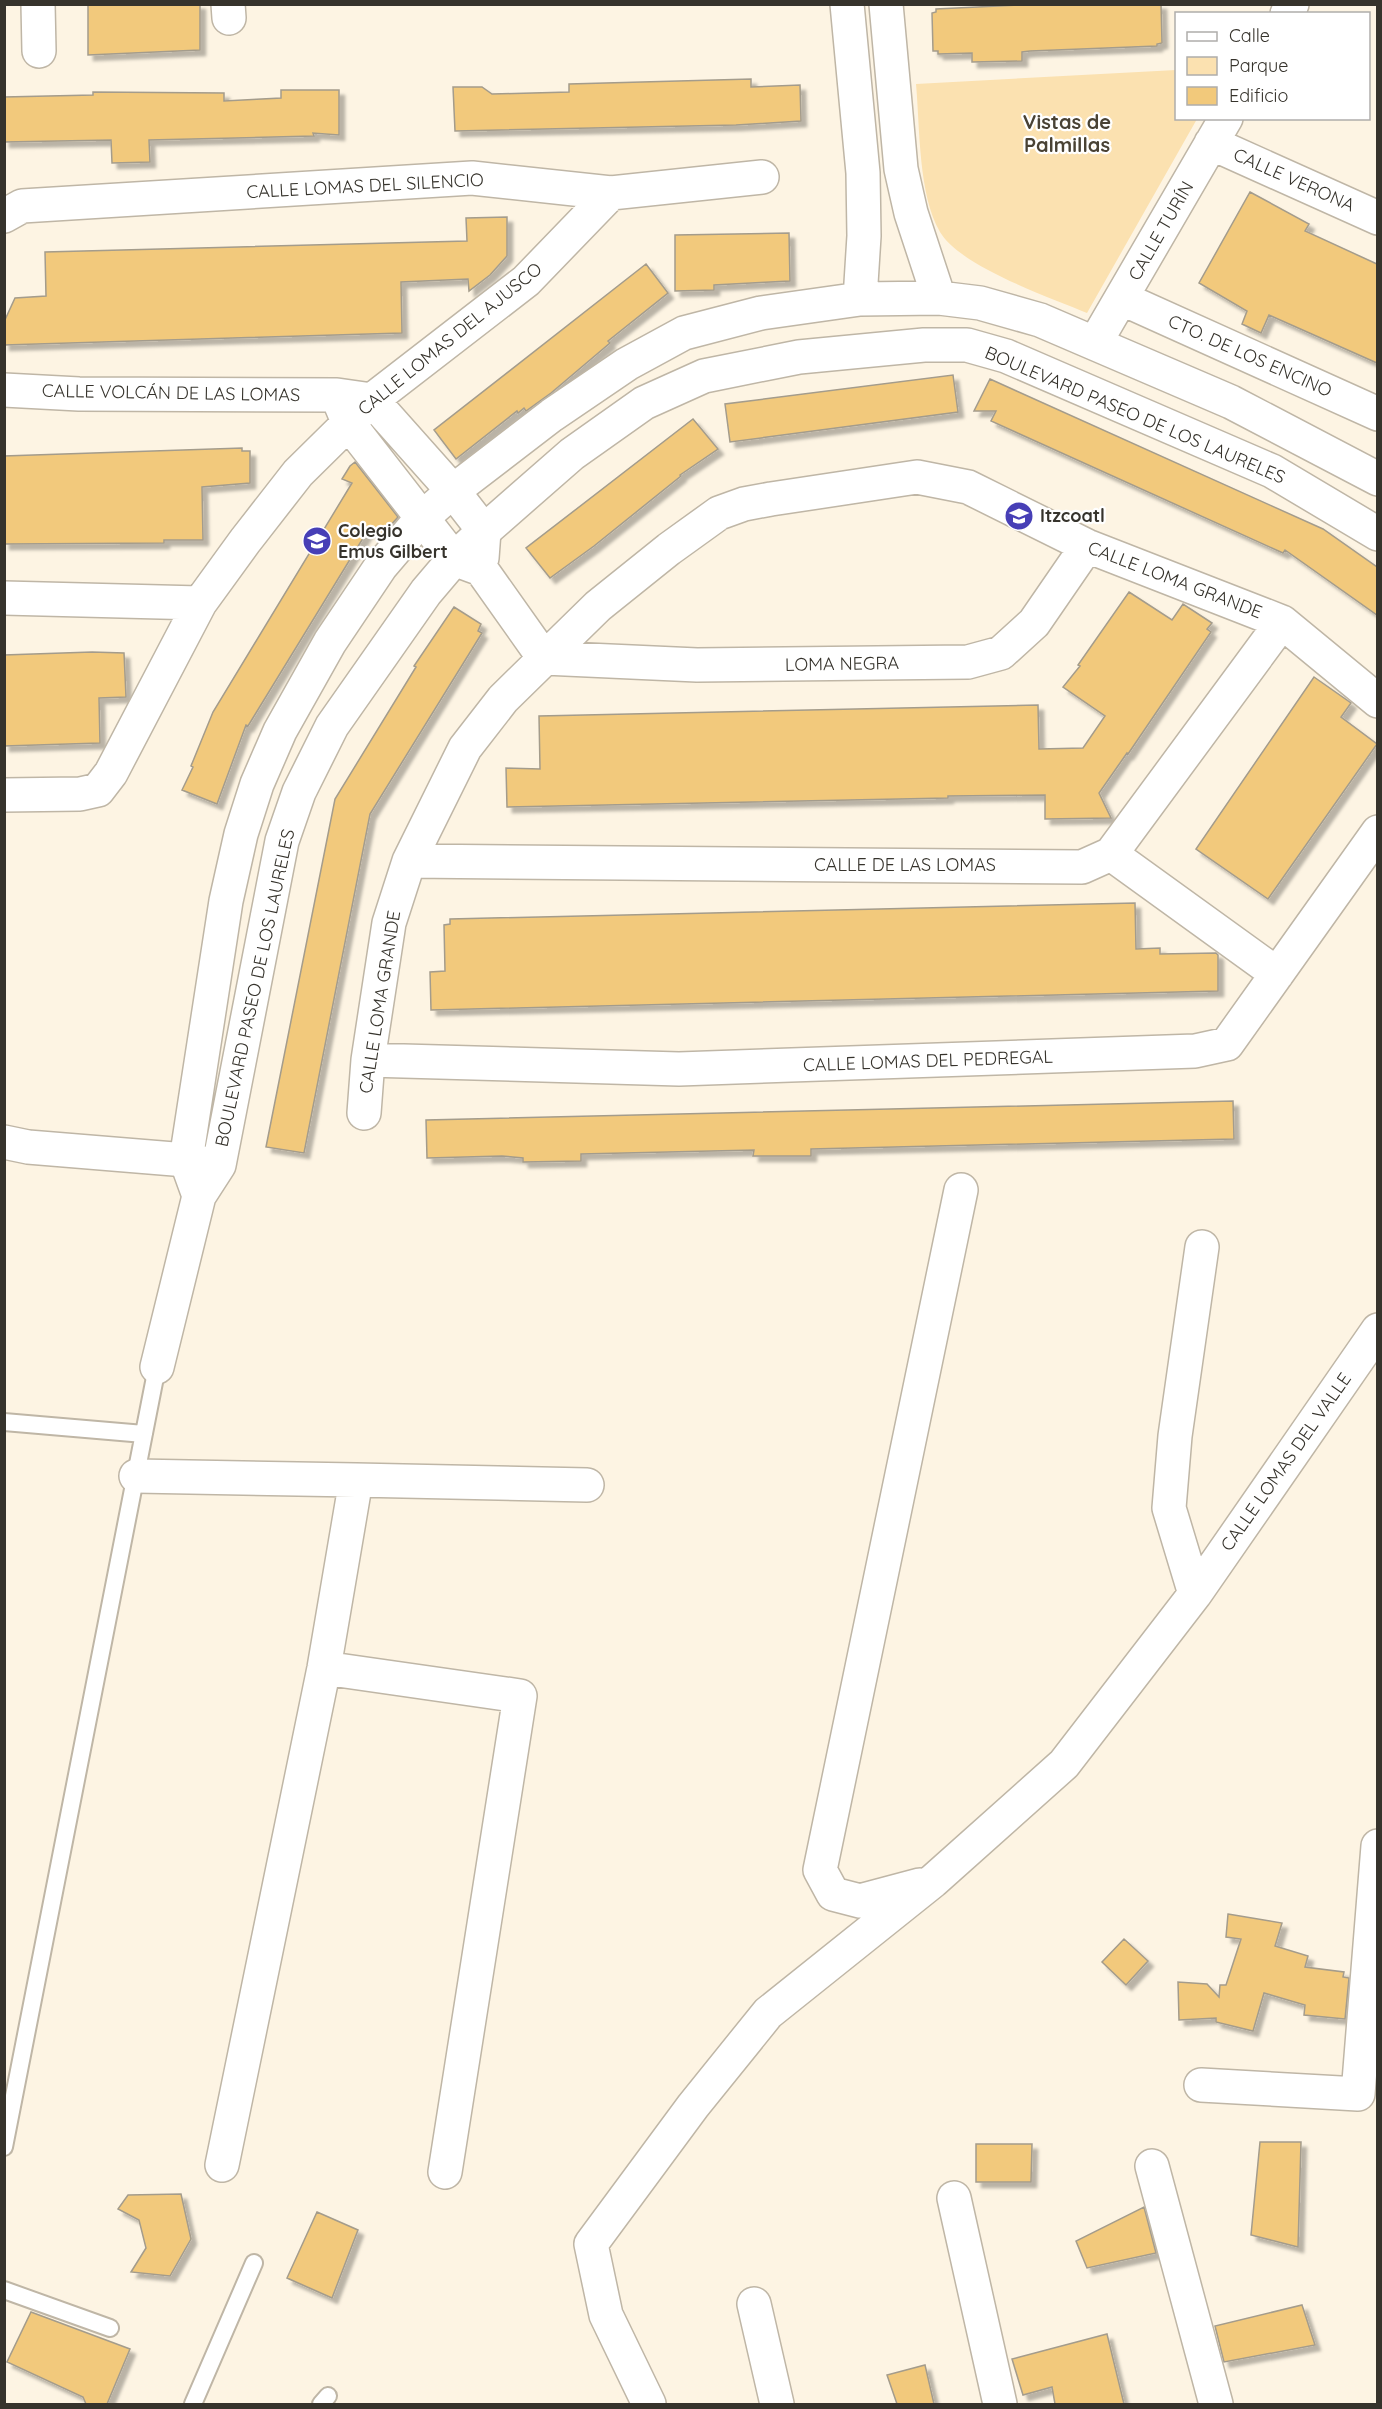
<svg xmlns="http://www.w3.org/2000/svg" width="1382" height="2409" font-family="Quicksand,sans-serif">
	<defs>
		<filter id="shadow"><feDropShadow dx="5.5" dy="5.5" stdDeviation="1.5" flood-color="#0004"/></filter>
	</defs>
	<rect width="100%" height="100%" fill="#fdf4e3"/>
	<path fill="#fbe1b0" d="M1176 70V118L1197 119 1087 313C1049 297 961 267 940 232 918 194 920 127 916 84Z"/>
	<path fill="#f2c97b" stroke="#a49c8c" stroke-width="1.5" filter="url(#shadow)" d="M88 4H200V50L88 55Z
		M1039 4H1161L1162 43 1157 44V46L1030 51 1022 52V61L972 62V53L938 54V51H933L932 13 936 12V9Z
		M751 79V87L800 85 801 121 736 125 455 131 453 87H482L492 94 569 92V84Z
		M281 90H339V135L313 133 314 136 149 140 150 162 112 163 111 140 4 142V97L93 95V92L224 93V101L281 98Z
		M1250 192 1309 224 1305 231 1377 264V363L1269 315 1261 333 1242 324 1247 311 1199 283Z
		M507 217V256L490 275 469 291 468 279 401 282 402 333 4 345V322L15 298 46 296 45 252 467 241 466 218Z
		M789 233 790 281 714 285V290L675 291V235Z
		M646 264 668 293 608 341 610 343 551 393 526 411 524 408 518 413 517 411 456 459 434 430Z
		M953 375 958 412 730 442 725 404Z
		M990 379 1323 529 1377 567V615L1285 550 1283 553 991 421 996 411H974Z
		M693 419 718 449 680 475 681 476 594 546 550 578 526 548Z
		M242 448V451H250V483L202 487 203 540H164V543L4 544V456Z
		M355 462 398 517 380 537 368 530 248 726 246 725 217 804 182 790 193 767 191 766 213 712 352 483 342 479 350 466Z
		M1129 592 1172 620 1183 604 1212 623 1207 629 1211 632 1128 754 1127 753 1099 793 1111 818 1045 819V795L948 796V798L507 807 506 768 540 769 539 716 1038 705 1039 749 1083 748 1105 716 1063 687 1080 666 1078 665Z
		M454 607 481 624 478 631 482 633 370 814 304 1153 266 1147 335 799 416 667 414 666Z
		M92 652 124 653 126 697 99 698 100 743 4 746V655Z
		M1314 677 1351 703 1341 717 1377 744 1268 899 1196 849Z
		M1135 903 1136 949 1160 948V954L1216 953 1218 955V991L431 1010 430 972 445 971 444 925 450 924V919Z
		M1233 1101 1234 1139 811 1149V1156H753L754 1150 581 1154V1161L523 1162V1158L502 1156 427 1158 426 1120Z
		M1228 1914 1282 1923 1275 1946 1308 1956 1305 1967 1344 1972 1343 1977 1349 1978 1345 2019 1304 2015 1305 2005 1264 1993 1253 2031 1216 2022V2018L1179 2020 1178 1982 1207 1984 1219 1997 1220 1985H1226L1241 1939 1226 1937Z
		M1124 1939 1148 1961 1126 1985 1102 1962Z
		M1260 2142H1301L1298 2247 1251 2235Z
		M976 2144H1032L1031 2182H976Z
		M181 2194 191 2239 170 2276 131 2272 146 2248 139 2220 118 2209 128 2195Z
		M1144 2207 1156 2253 1087 2268 1076 2241Z
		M317 2212 358 2230 332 2298 287 2278Z
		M1302 2305 1315 2345 1224 2362 1215 2326Z
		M31 2312 130 2349 107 2404H86L83 2397 7 2362Z
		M1107 2334 1124 2404H1055L1052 2387 1023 2395 1012 2359Z
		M925 2365 934 2404H897L887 2375Z"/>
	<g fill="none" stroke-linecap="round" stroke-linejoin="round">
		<g stroke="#bfb6a6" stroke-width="20">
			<path id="service" d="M4 1422 144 1434
				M4 2147 157 1367
				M4 2290 110 2328
				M193 2404 254 2263
				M321 2404 328 2396"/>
		</g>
		<g stroke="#bfb6a6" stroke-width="36">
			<path id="minor" d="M38 4 39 51
				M228 4 229 18
				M1287 14 1292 4
				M1211 143 1378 218
				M4 216 22 206 472 178 611 193 762 177
				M1123 299 1378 414
				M1095 343 1226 118
				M4 390 79 394 337 395 372 400 453 491 484 531 482 558
				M341 405 349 424 454 559 481 569
				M481 569 544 658 697 665 968 662 1001 653 1034 623 1087 546
				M4 598 200 603
				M4 795 80 794 98 790 111 773 200 603 245 541 298 473 372 400 526 281 611 193
				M1111 854 1277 974
				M409 861 1082 867 1111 854 1282 622
				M368 1060 679 1069 1195 1051 1227 1044 1378 832
				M364 1113 368 1060 389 923 409 861 465 748 503 699 598 606 669 549 719 513 744 504 771 499 917 477 968 487 1087 546 1282 622 1378 701
				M4 1142 28 1147 186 1160 214 1165
				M136 1476 356 1480 324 1668 222 2165
				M356 1480 587 1485
				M1195 1594 1169 1508 1175 1436 1202 1247
				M324 1668 520 1696 445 2172
				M920 1885 860 1901 833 1894 820 1870 961 1190
				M1201 2085 1358 2094 1378 1846
				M1152 2166 1216 2404
				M954 2198 1000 2404
				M754 2304 777 2404
				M649 2404 606 2315 591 2244 693 2106 768 2013 933 1881 1064 1764 1195 1594 1378 1330"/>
		</g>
		<g stroke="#bfb6a6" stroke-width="36">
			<path id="tertiary" d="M847 4 863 173 864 236 860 299
				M886 4 901 169 911 213 939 298
				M199 1196 186 1160 226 901 241 834 257 784 280 731 330 642 381 566 422 518 453 491 552 415 627 364 684 333 761 313 860 299 939 298 980 303 1040 320 1231 402 1378 479
				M157 1367 199 1196 219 1165 282 841 299 792 332 726 426 592 454 559 484 531 572 454 644 403 704 376 799 357 924 345H967L1006 356 1272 471 1378 534"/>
		</g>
		<use href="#service" stroke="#fff" stroke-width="16"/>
		<use href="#minor" stroke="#fff" stroke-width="33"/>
		<use href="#tertiary" stroke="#fff" stroke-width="33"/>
	</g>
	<defs>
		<g id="school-disc" transform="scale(1.5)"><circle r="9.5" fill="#473fb6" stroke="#fff"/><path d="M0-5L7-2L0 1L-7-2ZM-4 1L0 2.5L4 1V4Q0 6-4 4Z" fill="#fff"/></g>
	</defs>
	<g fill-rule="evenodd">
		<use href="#school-disc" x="1019" y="516"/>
		<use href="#school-disc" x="317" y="541"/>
	</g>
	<g text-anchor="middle" stroke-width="4.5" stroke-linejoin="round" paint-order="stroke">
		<g font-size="18" fill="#36332c" stroke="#fff">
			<text transform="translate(1294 180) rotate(24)" y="6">CALLE VERONA</text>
			<text transform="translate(365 186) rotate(-3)" y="6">CALLE LOMAS DEL SILENCIO</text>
			<text transform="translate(1161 231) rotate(-60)" y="6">CALLE TURÍN</text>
			<text transform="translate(450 339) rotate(-39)" y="6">CALLE LOMAS DEL AJUSCO</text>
			<text transform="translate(1250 356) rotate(24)" y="6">CTO. DE LOS ENCINO</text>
			<text transform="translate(171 393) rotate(1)" y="6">CALLE VOLCÁN DE LAS LOMAS</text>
			<text transform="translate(1135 415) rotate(23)" y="6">BOULEVARD PASEO DE LOS LAURELES</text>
			<text transform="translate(1175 580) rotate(21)" y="6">CALLE LOMA GRANDE</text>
			<text transform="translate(842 664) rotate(-1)" y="6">LOMA NEGRA</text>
			<text x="905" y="871">CALLE DE LAS LOMAS</text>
			<text transform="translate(255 988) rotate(-78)" y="6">BOULEVARD PASEO DE LOS LAURELES</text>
			<text transform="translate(380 1002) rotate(-81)" y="6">CALLE LOMA GRANDE</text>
			<text transform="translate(928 1061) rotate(-2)" y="6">CALLE LOMAS DEL PEDREGAL</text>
			<text transform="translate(1286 1462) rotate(-55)" y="6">CALLE LOMAS DEL VALLE</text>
		</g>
		<g font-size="18" font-weight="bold" fill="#36332c" stroke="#fff" text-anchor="start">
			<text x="1040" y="522">Itzcoatl</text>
			<text x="338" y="537">Colegio<tspan x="338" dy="21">Emus Gilbert</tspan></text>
		</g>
		<g font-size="20" font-weight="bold" fill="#494234" stroke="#fff">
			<text x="1067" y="129">Vistas de<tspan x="1067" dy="23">Palmillas</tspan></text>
		</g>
	</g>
	<rect width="1382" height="2409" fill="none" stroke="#36332c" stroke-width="12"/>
	<rect x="1175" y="12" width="195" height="108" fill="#ffffff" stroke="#afadab" stroke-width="1.5"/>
	<rect x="1187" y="32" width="30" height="9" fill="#ffffff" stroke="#afadab" stroke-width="1.5"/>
	<text x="1229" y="42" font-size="18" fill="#36332c">Calle</text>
	<rect x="1187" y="57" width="30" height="18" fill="#fbe1b0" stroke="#afadab" stroke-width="1.5"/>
	<text x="1229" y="72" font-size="18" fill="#36332c">Parque</text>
	<rect x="1187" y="87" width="30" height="18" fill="#f2c97b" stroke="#afadab" stroke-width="1.5"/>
	<text x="1229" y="102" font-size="18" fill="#36332c">Edificio</text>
</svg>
